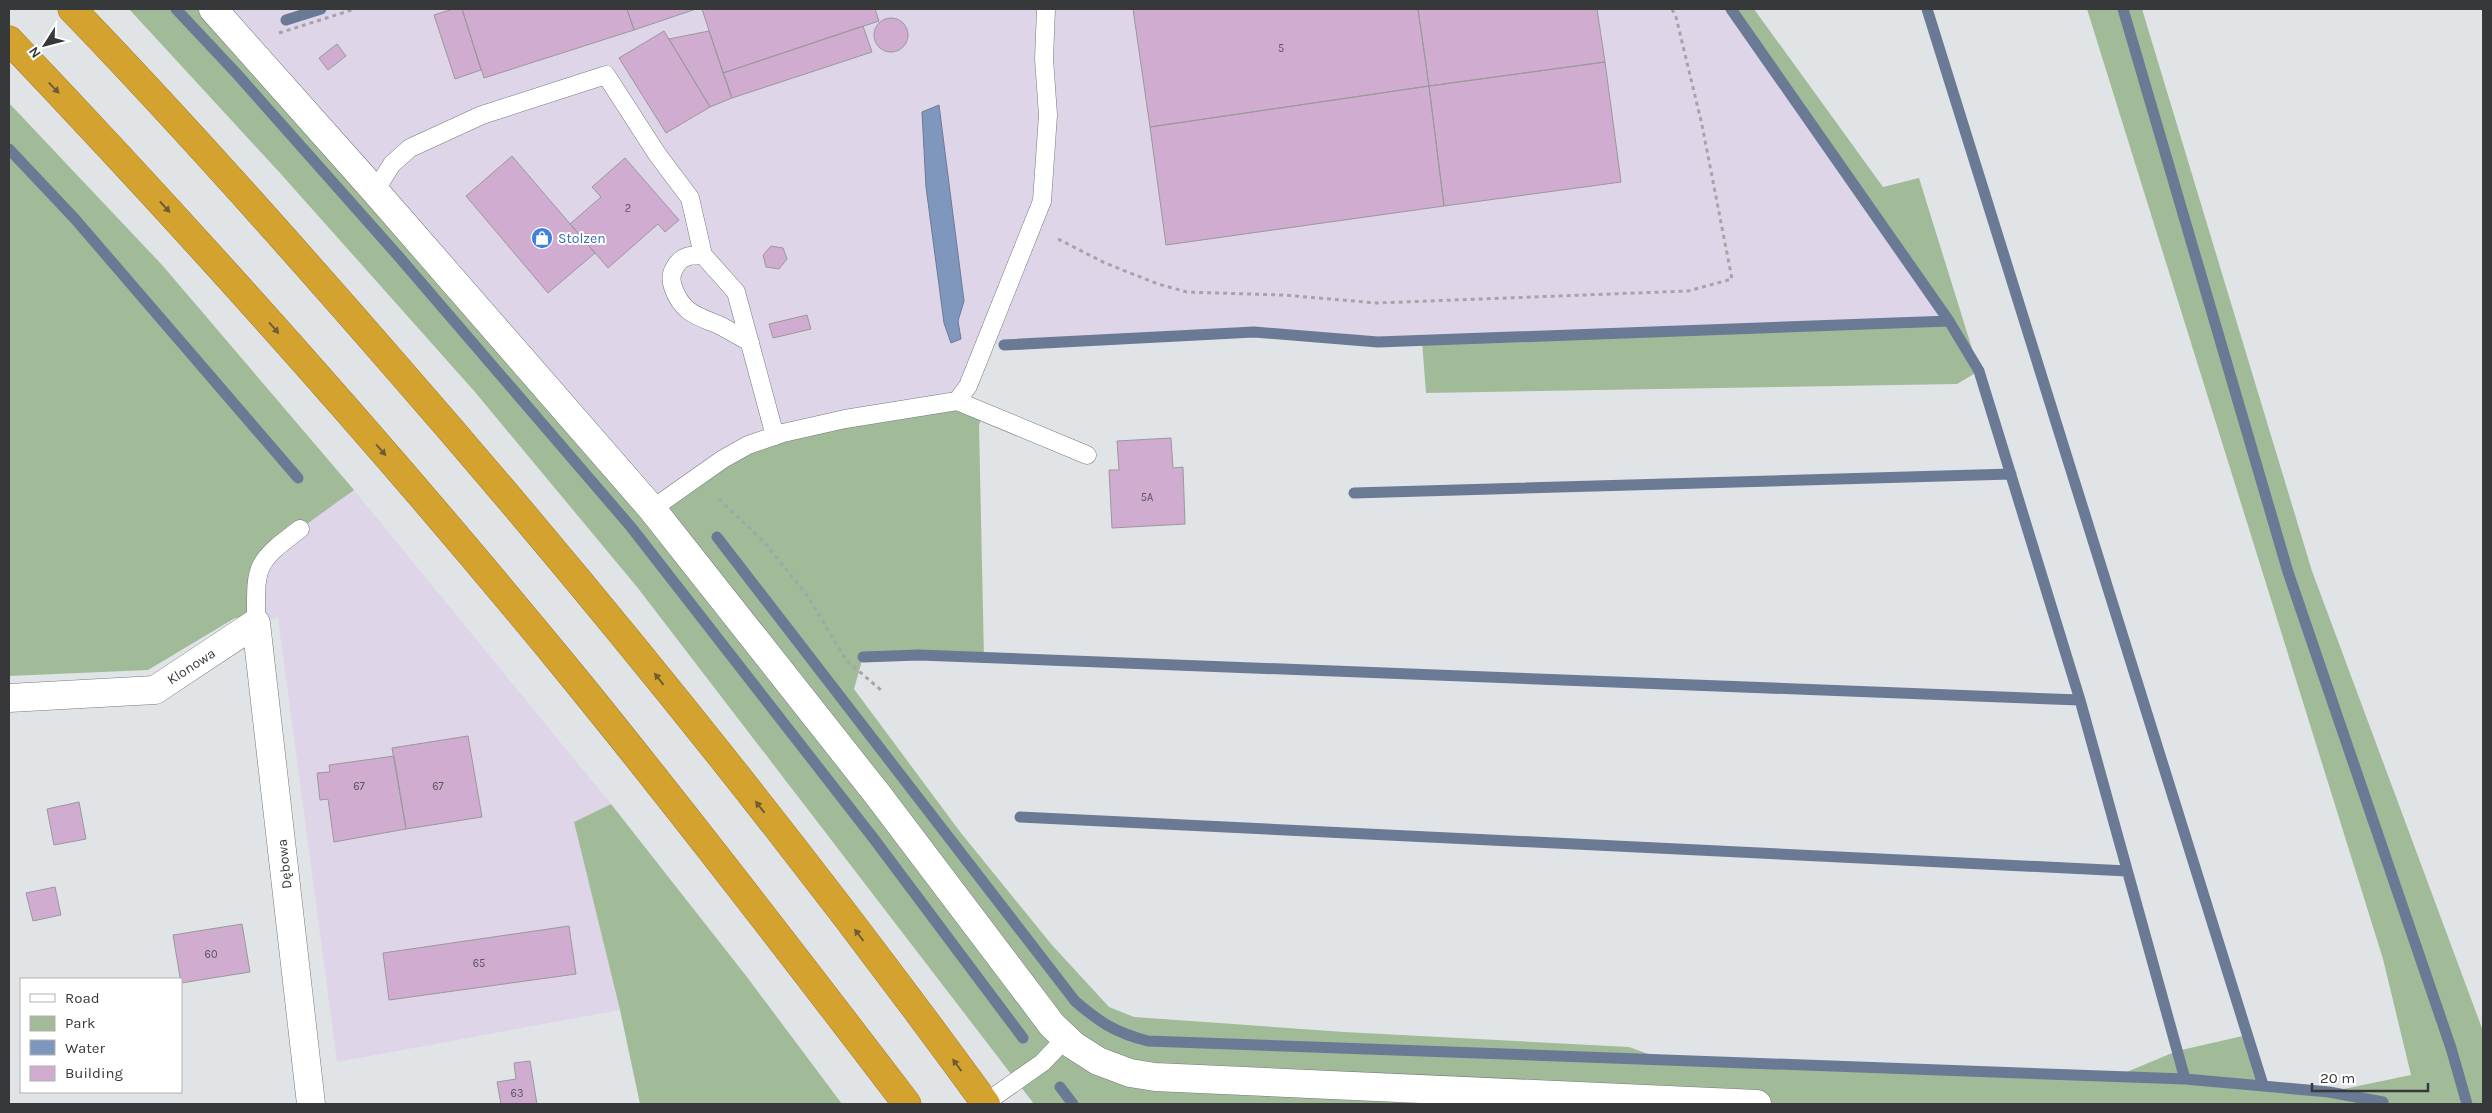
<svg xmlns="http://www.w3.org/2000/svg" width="2492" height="1113" font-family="Karla,sans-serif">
	<rect width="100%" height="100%" fill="#e0e4e7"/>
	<path fill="#ded5e9" d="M213 9H1731L1949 321 1378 342 1254 332 1004 345 986 342 957 401 652 509Z
		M354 490 611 804 574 822 620 1010 337 1062 278 618 256 623 258 569 300 529Z"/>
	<path fill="#a1bb99" d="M129 9H213L652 509 748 445 957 401 983 413 979 425 984 658 919 655 863 657 854 689 961 833 1052 945 1109 1007 1134 1017 1344 1032 1629 1047 1665 1060 2117 1076 2177 1051 2247 1035 2263 1085 2329 1092 2411 1075 2383 959 2087 9H2142L2312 571 2483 1031V1104H1034L637 587 475 392 280 173Z
		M1731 9H1754L1883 187 1919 178 1979 371 1957 384 1426 393 1422 341 1948 321Z
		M9 103 163 266 354 490 300 529 265 559 256 623 235 618 148 670 9 676Z
		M611 804 747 977 842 1104H640L620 1010 574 822Z"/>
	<path fill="#8097bd" stroke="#6a7a95" d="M939 105 964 301 958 321 961 339 951 343 944 323 926 187 922 112Z"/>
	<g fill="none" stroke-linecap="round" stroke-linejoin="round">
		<path stroke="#6a7a95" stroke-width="11" d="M176 9 237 74 400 258 631 527 874 839 1023 1038
			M1731 9 1949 321 1979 371 2080 700 2185 1079
			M1927 9 2263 1085
			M2123 9 2288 572 2451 1048 2467 1104
			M286 20 321 9
			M9 149 75 219 298 478
			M1004 345 1254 332 1378 342 1949 321
			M1354 493 2011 474
			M717 537 1075 1001C1099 1022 1116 1033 1148 1041L2185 1079 2329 1092 2383 1102
			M863 657 919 655 2080 700
			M1020 817 2127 871
			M1060 1087 1073 1104"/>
	</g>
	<path fill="#cfacd0" stroke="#9b989b" d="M453 9H462L481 70 455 79 434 15Z
		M462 9H627L634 30 484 78Z
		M627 9H696L634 30Z
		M702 9H875L879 21 723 73Z
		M1133 9H1418L1429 86 1150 127Z
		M1418 9H1597L1605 62 1429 86Z
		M874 35a17 17 0 1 1 34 0a17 17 0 1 1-34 0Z
		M863 26 872 52 732 98 723 73Z
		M664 31 710 107 666 133 619 58Z
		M709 31 732 98 710 107 669 39Z
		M337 44 346 56 328 70 319 58Z
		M1605 62 1621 182 1444 206 1429 86Z
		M1429 86 1444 206 1166 245 1150 127Z
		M512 156 595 253 548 293 466 196Z
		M625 158 679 220 665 232 658 224 608 268 570 224 601 197 592 187Z
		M771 246 783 248 787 259 779 269 766 267 763 255Z
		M807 315 811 329 773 338 769 324Z
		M1171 438 1173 468 1183 467 1185 524 1112 528 1109 470H1119L1117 441Z
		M468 736 482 817 406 829 392 748Z
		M394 756 406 829 334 842 328 799 320 800 317 773 330 772 329 765Z
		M79 802 86 839 54 845 47 809Z
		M55 887 61 915 33 921 26 893Z
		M242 924 250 972 181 983 173 935Z
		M569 926 576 974 389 1000 383 953Z
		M530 1061 537 1104H501L497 1082 516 1079 514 1063Z"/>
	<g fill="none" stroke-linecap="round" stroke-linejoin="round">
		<g stroke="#76797c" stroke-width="19">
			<path id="lane" d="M375 191 392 164 410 148 482 115 606 75 657 154 690 198 703 255 736 292 775 436
				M703 255C690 255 680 256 674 269 671 274 671 281 673 287 682 313 697 316 719 325 729 330 740 337 750 342
				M957 401 968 386 1042 201 1048 115 1044 59 1046 9
				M652 509 723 459 748 445 783 433 845 419 957 401 1087 455
				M256 623C256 566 253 564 300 529
				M985 1103 1042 1063 1066 1038"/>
		</g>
		<g stroke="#76797c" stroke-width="29">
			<path id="street" d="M213 9 375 191 652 509 878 795 1052 1025 1073 1045 1098 1061 1130 1073 1155 1077 1757 1104
				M9 698 155 690 256 623 311 1104"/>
		</g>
		<g stroke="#9d7d32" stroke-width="29">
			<path id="highway" d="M72 9C185 126 293 248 399 370 605 606 802 851 986 1104
				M9 40C205 246 395 459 575 679 689 819 798 961 907 1104"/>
		</g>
		<path stroke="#a3a6a8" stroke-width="3" stroke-dasharray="4 4" stroke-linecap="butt" d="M279 33 355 9
			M1058 239 1105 263 1158 284 1187 292 1283 295 1377 303 1688 291 1732 279 1702 125 1676 17 1672 9
			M719 499 764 542 807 595 846 660 882 691"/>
		<use href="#lane" stroke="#fff" stroke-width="18"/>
		<use href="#street" stroke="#fff" stroke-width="28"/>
		<use href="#highway" stroke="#d4a22f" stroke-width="28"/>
	</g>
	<defs><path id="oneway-solid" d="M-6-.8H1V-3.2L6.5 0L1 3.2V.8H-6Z" transform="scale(1.25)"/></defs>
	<g fill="#6d5d36">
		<use href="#oneway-solid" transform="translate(54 88) rotate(46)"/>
		<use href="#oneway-solid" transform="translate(165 207) rotate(47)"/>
		<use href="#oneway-solid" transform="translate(274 328) rotate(49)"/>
		<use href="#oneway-solid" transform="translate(381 450) rotate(49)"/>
		<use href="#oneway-solid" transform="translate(659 679) rotate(-128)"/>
		<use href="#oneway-solid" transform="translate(760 807) rotate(-128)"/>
		<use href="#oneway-solid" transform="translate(859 935) rotate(-127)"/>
		<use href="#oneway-solid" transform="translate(957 1065) rotate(-126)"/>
	</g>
	<defs>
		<g id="shop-disc" transform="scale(1.125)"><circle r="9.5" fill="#3f7fe0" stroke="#fff"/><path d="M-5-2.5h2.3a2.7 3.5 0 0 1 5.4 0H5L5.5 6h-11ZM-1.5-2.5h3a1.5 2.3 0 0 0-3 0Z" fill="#fff"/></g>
	</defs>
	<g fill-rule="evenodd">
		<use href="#shop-disc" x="542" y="238"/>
	</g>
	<g text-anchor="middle" stroke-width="4" stroke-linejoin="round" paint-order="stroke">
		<g font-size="11" fill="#5c555f">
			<text x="1281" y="52">5</text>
			<text x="628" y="212">2</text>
			<text x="1147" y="501">5A</text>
			<text x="359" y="790">67</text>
			<text x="438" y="790">67</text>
			<text x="211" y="958">60</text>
			<text x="479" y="967">65</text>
			<text x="517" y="1097">63</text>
		</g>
		<g font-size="14" fill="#366cbe" stroke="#fff" text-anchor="start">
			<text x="558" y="243">Stolzen</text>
		</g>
		<g font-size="14" fill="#363839" stroke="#fff">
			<text transform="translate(191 666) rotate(-33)" y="5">Klonowa</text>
			<text transform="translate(284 864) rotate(-96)" y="5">Dębowa</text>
		</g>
	</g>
	<rect width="2492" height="1113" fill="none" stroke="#363839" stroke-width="20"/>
	<rect x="20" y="978" width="162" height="115" fill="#ffffff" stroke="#afafb0"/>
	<rect x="30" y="994" width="25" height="8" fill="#ffffff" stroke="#afafb0"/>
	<text x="65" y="1003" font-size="15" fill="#363839">Road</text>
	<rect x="30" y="1016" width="25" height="15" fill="#a1bb99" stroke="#afafb0"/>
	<text x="65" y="1028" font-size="15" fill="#363839">Park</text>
	<rect x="30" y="1040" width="25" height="15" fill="#8097bd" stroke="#afafb0"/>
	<text x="65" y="1053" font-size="15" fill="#363839">Water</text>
	<rect x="30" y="1066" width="25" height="15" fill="#cfacd0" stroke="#afafb0"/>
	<text x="65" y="1078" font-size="15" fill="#363839">Building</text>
	<g transform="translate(45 45) rotate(234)" stroke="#ffffff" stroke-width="4" paint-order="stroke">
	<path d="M0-4L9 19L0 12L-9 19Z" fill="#363839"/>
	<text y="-8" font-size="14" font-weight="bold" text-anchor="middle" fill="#363839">N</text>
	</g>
	<path d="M2312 1083v8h116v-8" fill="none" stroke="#363839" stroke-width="2.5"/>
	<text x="2320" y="1083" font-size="15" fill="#363839" stroke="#ffffff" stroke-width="4" paint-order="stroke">20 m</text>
</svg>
